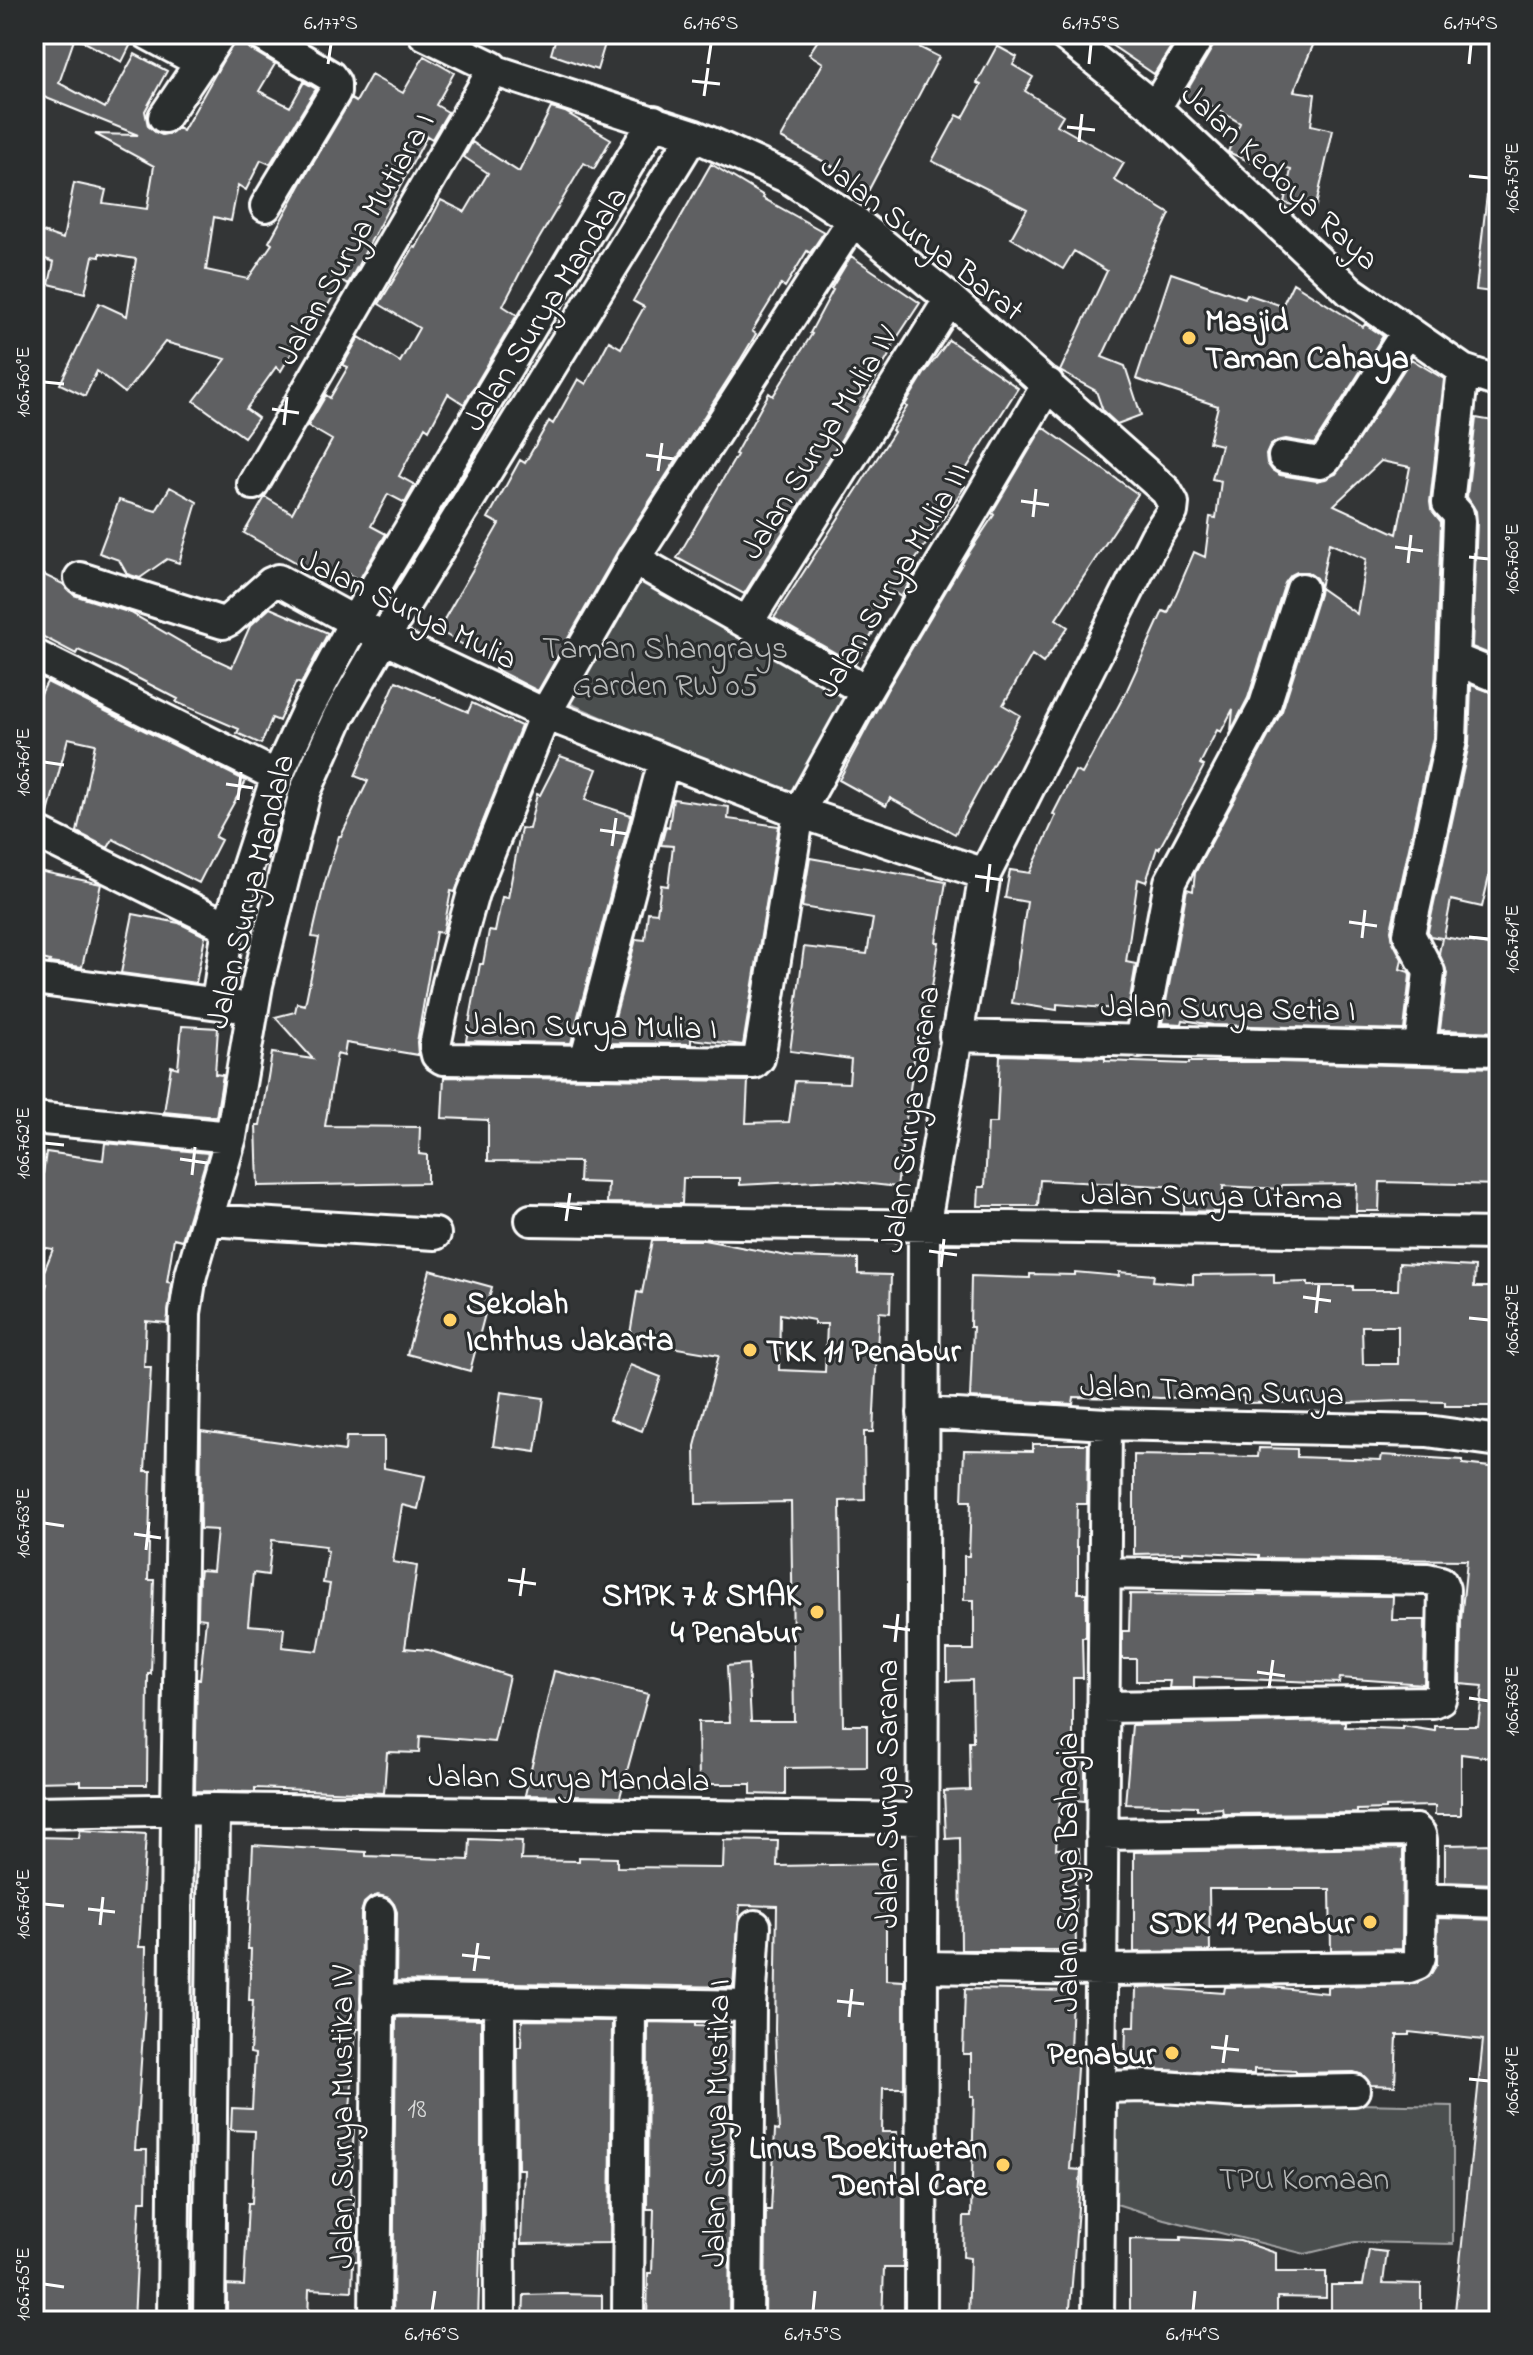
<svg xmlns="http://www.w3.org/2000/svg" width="1533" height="2355" font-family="'Indie Flower',sans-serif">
	<rect width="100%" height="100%" fill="#333536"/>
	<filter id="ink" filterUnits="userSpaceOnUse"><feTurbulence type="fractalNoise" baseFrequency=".0125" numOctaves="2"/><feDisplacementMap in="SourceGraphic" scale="16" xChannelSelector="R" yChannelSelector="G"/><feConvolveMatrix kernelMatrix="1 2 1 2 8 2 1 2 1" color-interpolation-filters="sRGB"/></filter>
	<g filter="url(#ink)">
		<path fill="#4c4f50" stroke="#a6a7a8" stroke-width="2" d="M637 565 852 687 792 799 562 700Z
			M1116 2099 1453 2106V2244L1355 2242 1305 2254 1164 2219 1110 2202Z"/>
		<path fill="#5f6162" stroke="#fff" stroke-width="2" fill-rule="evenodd" d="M34 34H124L131 38 132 42 122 62 75 37 59 83 105 108 135 54 167 71 145 111 148 126 155 132 162 135 171 133 178 128 183 131 238 34H242L244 42 250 49 275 64 259 91 290 107 304 82 316 89 270 164 261 160 246 190 238 185 231 221 214 217 206 270 248 279 272 244 269 242 302 182 351 99 356 102 371 75 403 93 424 56 454 73 436 105 448 112 432 139 427 136 348 284 342 281 324 312 318 308 281 371 276 367 246 409 258 418 244 437 194 401 226 359 165 342 125 393 97 371 85 396 60 384 99 303 127 316 136 259 100 253V257L93 256 85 293 49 284 54 262 34 255V229L63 239 74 183 106 190 103 203 147 209 154 166 95 134 138 135 34 93Z
			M557 34H608L597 70 551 54Z
			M822 34H909L905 40 939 57 865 197 843 184 848 175 781 138 823 63 809 54Z
			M1095 34H1179L1154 74Z
			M1218 34H1293L1314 43 1294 91 1315 94 1311 125 1333 130 1315 210 1284 203 1291 170 1256 161 1255 164 1228 152 1240 123 1208 104 1204 111 1182 99 1215 43Z
			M997 46 1017 57 1013 65 1033 77 1025 91 1063 115 1057 125 1124 163 1114 180 1170 214 1102 357 1125 366 1141 415 1117 424 1103 411 1096 391 1060 371 1107 271 1074 251 1063 269 1011 238 1027 209 932 161 957 115 963 118 981 85 977 83Z
			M551 108 565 112 611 139 594 169 584 163 527 259 503 306 517 315 464 404 448 394 429 430 425 427 399 476 415 485 405 503 388 494 371 526 386 534 359 580 345 572 338 586 244 533 265 497 292 513 332 440 308 426 326 395 330 398 348 367 343 365 359 337 400 362 419 328 379 304 414 247 416 248 441 200 465 212 488 173 464 157 472 142 519 172Z
			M711 164 764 196 763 198 824 232 810 253 807 251 785 287 781 284 752 331 756 334 741 359 619 549 538 691 495 669 497 665 438 630 499 524 488 518 520 460 525 463 549 421 553 424 578 379 586 384 609 341 621 348 644 307 633 301Z
			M1487 194 1499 195V293L1476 290Z
			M851 256 920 303 891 347 893 348 844 435 744 594 677 558 737 455 735 454 769 393 773 396 812 334 810 333 833 290 831 289Z
			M1171 273 1245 298 1247 294 1282 306 1293 283 1363 327 1365 324 1383 336 1314 444 1286 439 1277 441 1270 446 1266 455 1267 463 1272 470 1280 475 1317 481 1336 474 1411 359 1444 379 1430 502 1431 509 1441 522 1433 738 1391 930 1393 942 1402 959 1400 969 1409 972 1410 975 1404 1030 1213 1025 1183 1020 1182 1024 1162 1023 1187 889 1193 891 1195 873 1282 711 1319 594 1320 586 1316 578 1307 572H1297L1291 575 1285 583 1248 698 1231 731 1233 709 1221 732 1217 730 1200 764 1204 766 1193 787 1159 849 1157 848 1146 882 1138 879 1126 962 1136 964 1128 1010 1057 1004V1010L1012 1003 1027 902 1005 898 1010 870 1030 873 1056 815 1053 814 1075 771 1082 774 1127 690 1163 611 1168 613 1194 552 1205 557 1210 517 1216 518 1221 481 1212 479 1221 445 1209 442 1218 406 1136 379ZM1381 461 1410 467 1397 534 1334 505ZM1329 543 1366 559 1357 614 1320 588Z
			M949 340 1018 388 958 482 965 486 914 562 919 566 901 597 892 591 888 595 871 626 875 629 855 664 774 618 894 432 892 430 907 407 905 405 924 374Z
			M1476 418 1499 422V465L1492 513 1499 514V658L1472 647 1477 521 1476 511 1467 497Z
			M1043 427 1138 494 1056 619 1068 627 1043 663 1032 655 1003 705 1020 715 955 834 890 798 886 806 839 780 887 690 966 557 994 515 992 513Z
			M170 487 197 502 179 563 167 559 140 578 127 574 119 560 99 553 119 500 156 511Z
			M34 570 63 584 74 595 131 613 195 650 232 667 250 626 270 608 328 633 301 684 296 682 279 721 272 718 261 744 237 733 239 729 176 702 178 699 118 668 78 650 76 654 34 632Z
			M396 681 468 712 472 703 521 726 455 892 451 891 443 933 436 932 417 1042 418 1055 346 1043 344 1056 337 1054 325 1126 420 1127 419 1154 427 1155V1183L258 1186 256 1125H260L272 1053 313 1059 275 1017 295 1012 297 1003 305 1005 319 938 312 937 324 885 339 836H341L368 781 355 776Z
			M47 682 246 781 215 837 221 840 199 883 113 839 108 848 77 832 95 744 68 738 47 817 34 813V707Z
			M1471 685 1499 695V842H1497L1482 907 1451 900 1444 937 1499 947V1032L1440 1030 1447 973 1439 953 1442 938 1430 936 1428 931 1469 744Z
			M560 756 597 769 585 800 631 815 571 1043 466 1041 480 964H483L489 931 495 932 502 897 508 898 521 828 529 829 537 794 540 795Z
			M673 799 729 807 728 819 779 826 743 1045 691 1039V1044L608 1043 636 939 645 940 648 912 657 913 661 885 668 886 673 846 661 845 666 826 669 827Z
			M810 858 946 882 936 942H939L924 1038 917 1037 897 1187 837 1180 740 1185V1178H683L682 1204 607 1203 608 1183 579 1182 580 1162 488 1161V1120L442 1118 444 1077 748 1081 746 1123 789 1122 795 1081 849 1083 851 1059 790 1051 804 947 867 954 873 919 802 907Z
			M34 870 101 884 82 967 49 963 50 961 34 957Z
			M133 914 179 923 205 936 196 983 121 973Z
			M182 1026 218 1028 215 1074 223 1075 216 1117 164 1112 171 1066 178 1068Z
			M1000 1055 1105 1058V1061L1189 1064V1062H1280L1499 1068V1185L1380 1182 1379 1211H1356L1357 1184 1282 1185 1281 1189 1223 1186 1222 1212 1184 1211V1190H1181V1187L1040 1180 1038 1206H978L979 1187H985L988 1123H997Z
			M105 1143 208 1153 182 1240 174 1238 167 1282 172 1283 167 1323 146 1321 144 1367H151L145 1471H151L148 1580H154L151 1674H148L147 1785H81V1781L34 1782V1319L47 1284 40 1281 53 1249 34 1246V1240L46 1152 103 1160Z
			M652 1240H704L792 1257 858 1259V1274L891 1275 890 1313 879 1312 873 1432H864L865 1500 840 1501 843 1725H867V1767L785 1768V1795L751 1794V1784H699L698 1722H730L727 1666 748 1664 751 1721H794L791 1502 696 1504 695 1446 719 1355 629 1340 637 1292 642 1293ZM780 1314 814 1320V1324H827L825 1372 779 1370Z
			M1399 1263 1475 1267 1474 1287H1499V1406H1445V1402L1403 1401 1321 1404V1402L1244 1403V1396L1160 1398 1117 1395 1116 1398 1074 1397 1073 1404 970 1398 973 1327H970L971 1276 1030 1278V1274L1075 1275V1272L1119 1276V1272L1154 1275 1153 1281 1193 1284V1275L1274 1274V1283L1308 1282V1286H1353V1290H1398ZM1362 1326H1398V1364H1363Z
			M430 1270 492 1287 470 1371 407 1354Z
			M630 1365 661 1377 642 1431 610 1419Z
			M501 1392 544 1398 536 1452 493 1446Z
			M201 1431 345 1451 346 1437H384V1468L425 1476 418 1509 402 1505 393 1562 417 1566 405 1648 428 1650 509 1676 494 1742 420 1736 419 1753 387 1752 384 1793 255 1788V1792L195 1791 197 1679H200L206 1619 198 1618 199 1577 200 1570 213 1571 217 1530 200 1529ZM272 1540 326 1546 325 1550 328 1551 323 1583 330 1584 318 1651 282 1647 284 1628 248 1625 253 1573 268 1575Z
			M1033 1444H1088L1087 1504H1077L1076 1547H1078V1593H1086V1637H1082L1083 1678H1073V1756L1085 1757V1801L1060 1799 1056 1849 1079 1848 1080 1878H1075L1076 1950H961L960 1838 946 1839 944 1791 970 1790 969 1742H973L972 1680 947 1681V1650H974V1600H964V1556H969L971 1501H962L964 1450 1033 1451Z
			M1259 1448 1297 1449V1457L1381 1460 1382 1455 1463 1460V1464L1499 1468V1759L1461 1754V1815H1435V1806L1385 1807V1809L1357 1810V1813L1223 1814 1222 1808 1197 1810V1806L1125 1804 1132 1725 1345 1721V1727L1402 1729V1726L1435 1731V1726H1478L1483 1686 1460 1684 1461 1620 1467 1560 1259 1558V1555L1183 1551V1553L1134 1554V1455L1258 1457Z
			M1130 1594 1393 1596 1392 1620H1425L1424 1684 1340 1678 1339 1683 1194 1677V1688H1169L1170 1681H1136V1659H1122V1631H1129Z
			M554 1671 648 1694 620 1797 525 1795Z
			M80 1830 146 1834 139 1947H146L145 2004 135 2150H147L146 2201H140L134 2321H34V1837L79 1838Z
			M470 1839 522 1841 521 1860 579 1861V1857L617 1858V1867L723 1868 724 1840 778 1841 777 1866 886 1864V1980L904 1981V2088H883L882 2132H897V2183H903V2268H884L882 2321H765L766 2210H771L775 2130 779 2131 775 2030 777 1906 740 1905 733 1987 396 1981 397 1912 394 1904 389 1898 378 1895 370 1898 364 1903 361 1913 360 2029H356L349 2123H354L351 2195H354L353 2232H358V2261H353L352 2291 309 2289 308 2321H227V2285L244 2286 248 2203H252L255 2131 231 2130 232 2108 252 2109 255 2054 250 2053 253 2000H249L251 1949H248L253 1845 366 1852V1856L469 1860Z
			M1495 1844 1496 1884 1445 1882V1845Z
			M1403 1848 1402 1949 1331 1950 1330 1889H1209L1210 1951 1134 1952V1852Z
			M1438 1918 1499 1920V2321H1454L1483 2040 1409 2032V2035H1397L1395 2086 1371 2085 1363 2075 1354 2072 1296 2073V2071L1254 2069V2074H1241L1125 2068 1126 2027H1135L1136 1988 1168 1987V1989L1224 1993 1225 1987 1262 1986 1327 1993V1987L1331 1986 1415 1984 1429 1977 1437 1964Z
			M965 1989 1072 1991 1070 2054H1078L1070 2169 1081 2170 1069 2321H968L970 2258 963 2257 964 2217H971L974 2096H971V2054H963Z
			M396 2017 481 2019V2215L478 2321H393Z
			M522 2020 612 2021 610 2243 521 2244 524 2169H518L517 2047H521Z
			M648 2022 695 2023V2026L732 2027 729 2321H647L648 2273H652L654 2209H647Z
			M1181 2237 1240 2241 1276 2253V2272H1326V2298L1277 2297V2321H1130V2239L1181 2240Z
			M1369 2250 1387 2252 1383 2283 1421 2284V2321H1331V2285H1363Z
			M563 2294 602 2295V2321H523L524 2295Z"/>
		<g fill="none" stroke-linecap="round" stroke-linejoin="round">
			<g stroke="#fff" stroke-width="36">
				<path id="minor" d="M148 34 202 63
					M260 34 330 76 335 83V92L266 206
					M424 34 492 67
					M1063 34 1155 108 1350 291 1463 370 1499 382
					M493 70 693 135 789 178 853 220 950 299 1166 491 1173 503 1172 512 1156 536 985 874 924 1228 921 2321
					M1155 108 1200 34
					M164 117 220 34
					M853 220 634 559 545 714 473 893 448 983 435 1046 437 1055 443 1059 754 1063 759 1058 799 812 866 691 1048 384
					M1284 457 1320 463 1326 459 1406 333
					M253 484 493 70
					M634 559 866 691
					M80 578 223 623 229 620 271 583 278 580 384 638 545 714 799 812 985 874
					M747 623 950 299
					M34 655 277 776
					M1454 659 1499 677
					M34 831 228 927
					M34 979 234 1006
					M217 1003 228 927 277 776 308 709 355 621 654 121
					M955 1036 1499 1050
					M1140 1042 1170 882 1265 705 1302 589
					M1420 1047 1429 972 1409 934 1451 740 1459 521 1458 514 1448 503 1463 370
					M585 1061 664 761
					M34 1118 231 1137
					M209 1220 435 1234
					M531 1220 1499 1234
					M923 1413 1106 1424 1427 1431 1499 1441
					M1103 1707 1433 1702 1440 1699 1442 1691 1444 1589 1441 1582 1428 1579 1104 1573
					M34 1812 214 1809 922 1819
					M1421 1899 1499 1902
					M923 1967 1101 1970 1409 1967 1417 1964 1420 1957 1421 1840 1420 1834 1416 1830 1102 1834
					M377 1999 750 2006
					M499 2001 500 2321
					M1100 2087 1146 2086 1241 2092 1354 2090
					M173 2321 177 1809 185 1313 191 1275 231 1137 257 985 305 792 339 716 384 638 693 135
					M209 2321 214 1809
					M375 2321 379 1913
					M628 2321 630 2005
					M747 2321 750 2006 755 1926
					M1098 2321 1106 1424"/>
			</g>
			<use href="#minor" stroke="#2a2d2e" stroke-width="30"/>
		</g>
	</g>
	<path fill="none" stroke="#fff" stroke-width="3" d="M328 64 331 44M708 64 711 44M1089 64 1091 44M1469 64 1471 44M692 81 720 84M704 96 708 68M1067 127 1095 130M1079 142 1082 114M1469 176 1489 178M44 382 64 384M272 409 299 413M284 425 287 397M646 455 674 459M658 471 662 443M1021 501 1049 505M1033 517 1036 489M1395 547 1423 551M1469 557 1489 559M1408 563 1411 535M44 762 64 765M226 784 253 788M238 800 241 772M600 830 628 834M612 846 616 818M975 876 1003 880M987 892 990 864M1349 922 1377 926M1469 937 1489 939M1362 938 1365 910M44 1143 64 1145M180 1159 207 1163M192 1175 195 1147M554 1205 582 1209M566 1221 570 1193M929 1251 957 1255M941 1267 944 1239M1303 1297 1331 1301M1316 1313 1319 1285M1469 1318 1489 1320M44 1523 64 1526M134 1534 161 1538M146 1550 149 1522M508 1580 536 1584M520 1596 524 1568M883 1626 910 1630M895 1642 898 1614M1257 1672 1285 1676M1269 1688 1273 1660M1469 1698 1489 1701M44 1904 64 1906M88 1909 115 1912M100 1925 103 1897M462 1955 490 1958M474 1971 478 1943M837 2001 864 2004M849 2017 852 1989M1211 2047 1239 2050M1223 2063 1227 2035M1469 2079 1489 2081M44 2284 64 2287M432 2311 435 2291M813 2311 815 2291M1193 2311 1195 2291"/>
	<g fill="#ffd166" stroke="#2a2d2e" stroke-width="3">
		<circle cx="1189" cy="338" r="8"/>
		<circle cx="450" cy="1320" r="8"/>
		<circle cx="750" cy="1350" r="8"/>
		<circle cx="817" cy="1612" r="8"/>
		<circle cx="1370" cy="1922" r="8"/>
		<circle cx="1172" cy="2053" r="8"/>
		<circle cx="1003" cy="2165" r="8"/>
	</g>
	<g text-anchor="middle" stroke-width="6" stroke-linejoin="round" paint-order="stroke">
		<g font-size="28" fill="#d7d8d8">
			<text x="417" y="2117">18</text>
		</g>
		<g font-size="32" fill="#fff" stroke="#2a2d2e">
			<text transform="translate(1281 176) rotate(43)" y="11">Jalan Kedoya Raya</text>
			<text transform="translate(923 237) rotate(38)" y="11">Jalan Surya Barat</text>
			<text transform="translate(354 238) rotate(-60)" y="11">Jalan Surya Mutiara I</text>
			<text transform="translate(544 308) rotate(-58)" y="11">Jalan Surya Mandala</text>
			<text transform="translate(818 442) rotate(-58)" y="11">Jalan Surya Mulia IV</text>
			<text transform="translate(892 579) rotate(-59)" y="11">Jalan Surya Mulia III</text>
			<text transform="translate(409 608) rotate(26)" y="11">Jalan Surya Mulia</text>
			<text transform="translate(249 891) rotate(-76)" y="11">Jalan Surya Mandala</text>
			<text transform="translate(1228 1007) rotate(1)" y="11">Jalan Surya Setia I</text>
			<text transform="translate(591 1025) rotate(1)" y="11">Jalan Surya Mulia I</text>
			<text transform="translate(909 1119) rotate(-82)" y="11">Jalan Surya Sarana</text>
			<text transform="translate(1212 1195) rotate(1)" y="11">Jalan Surya Utama</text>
			<text transform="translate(1212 1389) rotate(2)" y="11">Jalan Taman Surya</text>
			<text transform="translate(569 1777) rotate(1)" y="11">Jalan Surya Mandala</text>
			<text transform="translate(886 1794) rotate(-90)" y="11">Jalan Surya Sarana</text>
			<text transform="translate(1066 1872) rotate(-90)" y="11">Jalan Surya Bahagia</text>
			<text transform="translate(341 2117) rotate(-90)" y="11">Jalan Surya Mustika IV</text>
			<text transform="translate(715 2123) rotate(-89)" y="11">Jalan Surya Mustika I</text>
		</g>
		<g font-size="32" font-weight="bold" fill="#fff" stroke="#2a2d2e" text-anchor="end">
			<text x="1205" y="331" text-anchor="start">Masjid<tspan x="1205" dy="37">Taman Cahaya</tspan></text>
			<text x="466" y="1313" text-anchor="start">Sekolah<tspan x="466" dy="37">Ichthus Jakarta</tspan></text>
			<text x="766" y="1361" text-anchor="start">TKK 11 Penabur</text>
			<text x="801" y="1605">SMPK 7 &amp; SMAK<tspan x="801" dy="37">4 Penabur</tspan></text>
			<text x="1354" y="1933">SDK 11 Penabur</text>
			<text x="1156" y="2064">Penabur</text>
			<text x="987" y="2158">Linus Boekitwetan<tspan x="987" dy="37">Dental Care</tspan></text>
		</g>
		<g font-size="32" fill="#b7b9b9" stroke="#2a2d2e">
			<text x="665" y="658">Taman Shangrays<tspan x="665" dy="37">Garden RW 05</tspan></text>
			<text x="1304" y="2189">TPU Komaan</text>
		</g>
	</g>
	<rect width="1533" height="2355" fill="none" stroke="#2a2d2e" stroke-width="88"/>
	<rect x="44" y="44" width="1445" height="2267" fill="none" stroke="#fff" stroke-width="3"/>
	<g font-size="20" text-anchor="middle" fill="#fff">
		<text x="331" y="29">6.177°S</text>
		<text x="711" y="29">6.176°S</text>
		<text x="1091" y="29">6.175°S</text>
		<text x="1471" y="29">6.174°S</text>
		<text transform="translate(1511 178) rotate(-90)" y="7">106.759°E</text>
		<text transform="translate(22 382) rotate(-90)" y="7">106.760°E</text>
		<text transform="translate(1511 559) rotate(-90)" y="7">106.760°E</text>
		<text transform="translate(22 762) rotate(-90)" y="7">106.761°E</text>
		<text transform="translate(1511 939) rotate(-90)" y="7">106.761°E</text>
		<text transform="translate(22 1143) rotate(-90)" y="7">106.762°E</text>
		<text transform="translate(1511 1320) rotate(-90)" y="7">106.762°E</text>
		<text transform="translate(22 1523) rotate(-90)" y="7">106.763°E</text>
		<text transform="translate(1511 1701) rotate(-90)" y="7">106.763°E</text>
		<text transform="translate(22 1904) rotate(-90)" y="7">106.764°E</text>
		<text transform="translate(1511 2081) rotate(-90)" y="7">106.764°E</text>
		<text transform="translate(22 2284) rotate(-90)" y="7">106.765°E</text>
		<text x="432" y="2340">6.176°S</text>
		<text x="813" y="2340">6.175°S</text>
		<text x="1193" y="2340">6.174°S</text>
	</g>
</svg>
